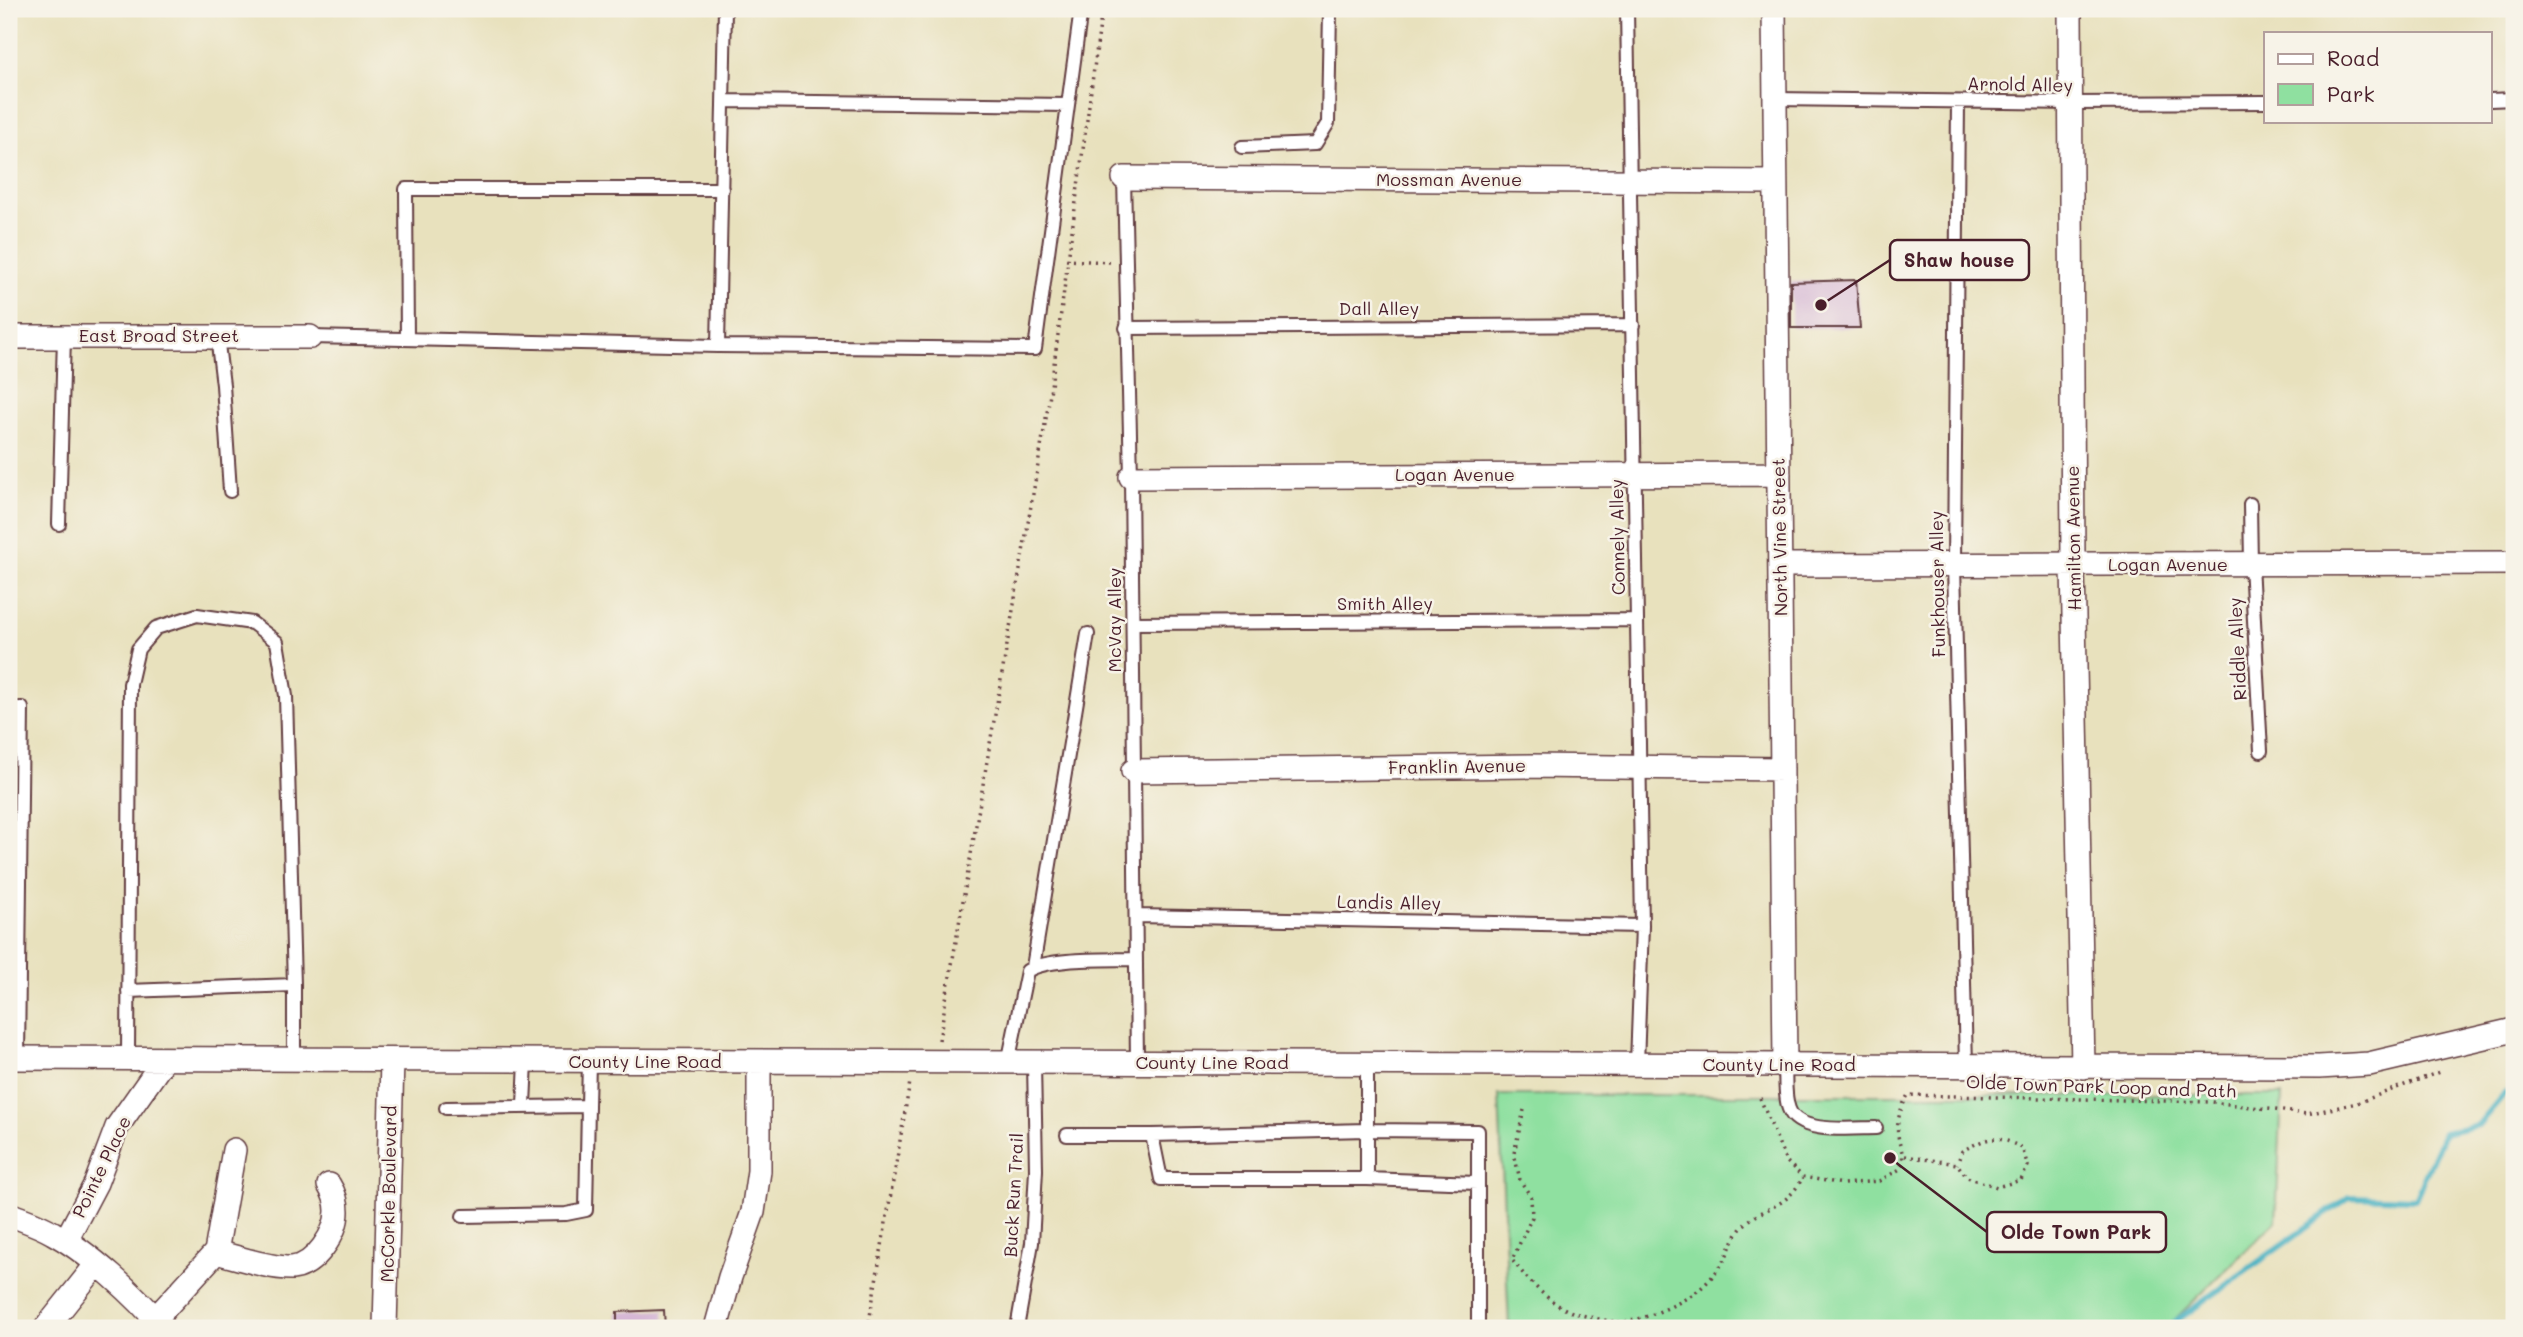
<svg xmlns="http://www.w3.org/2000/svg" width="2523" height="1337" font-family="Mali,sans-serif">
	<rect width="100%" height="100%" fill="#f7f3e8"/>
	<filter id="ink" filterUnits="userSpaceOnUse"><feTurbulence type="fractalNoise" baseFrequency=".0143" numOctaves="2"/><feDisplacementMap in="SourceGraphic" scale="14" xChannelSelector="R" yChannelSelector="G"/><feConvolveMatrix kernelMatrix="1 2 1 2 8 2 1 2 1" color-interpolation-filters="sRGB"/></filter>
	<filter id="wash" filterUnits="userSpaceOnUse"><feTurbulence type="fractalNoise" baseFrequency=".00686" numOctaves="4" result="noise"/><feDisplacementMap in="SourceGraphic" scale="28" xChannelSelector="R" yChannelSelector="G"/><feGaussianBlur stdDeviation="1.57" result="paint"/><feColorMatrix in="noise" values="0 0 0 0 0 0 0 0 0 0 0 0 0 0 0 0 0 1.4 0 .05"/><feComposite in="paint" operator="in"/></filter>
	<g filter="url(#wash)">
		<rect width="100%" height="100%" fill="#e8e1bd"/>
		<path fill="#8fe0a0" stroke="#6c8066" stroke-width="2" d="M1499 1095H2282L2276 1221 2166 1328H1509Z"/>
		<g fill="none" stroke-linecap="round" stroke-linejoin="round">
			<path stroke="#45b1c2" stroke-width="6" d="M2158 1328 2169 1326 2349 1197 2415 1199 2444 1133 2478 1125 2505 1093 2514 1091"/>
		</g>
		<g id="blocks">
			<path fill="#cfacd2" d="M1856 280 1860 328H1791V282Z
				M664 1310 665 1328 617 1327V1312Z"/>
		</g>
	</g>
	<g filter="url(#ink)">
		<use href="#blocks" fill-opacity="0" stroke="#623c41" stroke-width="2"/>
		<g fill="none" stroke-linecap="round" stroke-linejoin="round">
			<g stroke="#623c41" stroke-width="16">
				<path id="service" d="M1627 9 1642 926 1637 1064
					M1775 99 2071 103 2266 102
					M2490 100 2514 99
					M724 101 1068 105
					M1958 102 1954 564 1966 1066
					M1242 147 1315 144 1328 123 1330 9
					M1124 178 1131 477 1137 1063
					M1126 328 1633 325
					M217 336 223 385 230 491
					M310 337 718 346 1035 349 1081 9
					M407 339 406 189H722
					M718 346 725 9
					M2250 504 2251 564 2261 751
					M59 524 64 336
					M1133 623 1637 620
					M9 709 22 708 18 1058
					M1136 916 1642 926
					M1033 967 1088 634
					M128 991 294 985
					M128 1059 130 684 138 649 156 628 197 615 252 623 277 642 286 696 294 985V1060
					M1008 1063 1027 971C1048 957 1110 960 1136 959
					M1367 1063V1179
					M1785 1065C1786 1078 1784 1097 1789 1109 1798 1135 1853 1128 1876 1128
					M524 1105 526 1061
					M446 1108 588 1106 589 1061
					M1067 1135H1152L1161 1179H1367L1477 1183
					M1152 1135 1367 1130 1478 1131V1328
					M463 1216 566 1214 586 1210 588 1106
					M1017 1328 1032 1243 1036 1170 1034 1063"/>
			</g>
			<g stroke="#623c41" stroke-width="26">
				<path id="minor" d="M1774 9 1785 1065
					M2070 9 2073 566 2083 1067
					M1124 178 1775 182
					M9 337H310
					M1131 477 1779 474
					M1780 565 2514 563
					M1133 771 1531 766 1782 769
					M9 1058 2319 1067 2369 1064 2514 1030
					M9 1214C24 1220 40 1225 53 1233 88 1252 138 1297 163 1328
					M66 1240 96 1183 117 1127 164 1060
					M216 1252C236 1257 272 1269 292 1268 315 1266 337 1233 337 1211 337 1201 334 1193 329 1185
					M155 1319 216 1252 234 1150
					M46 1328 97 1264
					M385 1328 392 1060
					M716 1328 730 1277 753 1212 759 1171V1062"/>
			</g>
			<path stroke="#623c41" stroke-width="3.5" stroke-dasharray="2 5" stroke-linecap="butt" d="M1066 260 1110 262
				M939 1040 1049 401 1102 9
				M1760 1098 1786 1161 1803 1177 1843 1184 1879 1181 1900 1169C1906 1152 1900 1152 1898 1135 1896 1120 1901 1108 1908 1095L2212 1102 2307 1114 2357 1103 2442 1071
				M1524 1110 1514 1153 1520 1180 1531 1197 1532 1217 1512 1260C1527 1279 1548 1303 1572 1312 1579 1315 1611 1322 1618 1322 1639 1323 1686 1302 1701 1288 1710 1280 1719 1269 1725 1259 1730 1248 1735 1235 1743 1226 1765 1204 1785 1211 1803 1177
				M1905 1156 1957 1164 1967 1177 1997 1187 2021 1180 2028 1166 2022 1148C1996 1134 1988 1137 1962 1151L1957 1164
				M868 1328 910 1082"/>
			<use href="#service" stroke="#fff" stroke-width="12"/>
			<use href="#minor" stroke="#fff" stroke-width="23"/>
		</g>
	</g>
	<g text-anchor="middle" stroke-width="5" stroke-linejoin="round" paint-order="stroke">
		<g font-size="18" fill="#4a1f2b" stroke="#f7f3e8">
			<text transform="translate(2020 85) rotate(1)" y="6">Arnold Alley</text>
			<text x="1449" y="186">Mossman Avenue</text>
			<text x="1379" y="315">Dall Alley</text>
			<text x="159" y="342">East Broad Street</text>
			<text x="1455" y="481">Logan Avenue</text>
			<text transform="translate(1618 537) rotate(-91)" y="6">Connely Alley</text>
			<text transform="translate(1780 537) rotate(-91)" y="6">North Vine Street</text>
			<text transform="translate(2074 538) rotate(-91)" y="6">Hamilton Avenue</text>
			<text x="2168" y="571">Logan Avenue</text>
			<text transform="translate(1938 584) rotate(-91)" y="6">Funkhouser Alley</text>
			<text x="1385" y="610">Smith Alley</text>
			<text transform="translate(1115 620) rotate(-90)" y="6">McVay Alley</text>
			<text transform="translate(2238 649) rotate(-93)" y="6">Riddle Alley</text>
			<text transform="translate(1457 767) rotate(-1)" y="6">Franklin Avenue</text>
			<text transform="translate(1389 903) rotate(1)" y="6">Landis Alley</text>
			<text x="645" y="1068">County Line Road</text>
			<text x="1212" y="1069">County Line Road</text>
			<text x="1779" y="1071">County Line Road</text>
			<text transform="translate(2101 1087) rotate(2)" y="6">Olde Town Park Loop and Path</text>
			<text transform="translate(102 1167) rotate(-64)" y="6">Pointe Place</text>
			<text transform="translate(389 1194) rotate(-89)" y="6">McCorkle Boulevard</text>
			<text transform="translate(1014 1195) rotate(-87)" y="6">Buck Run Trail</text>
		</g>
	</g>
	<path fill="none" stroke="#4a1f2b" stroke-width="2.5" d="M1821 305L1890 260M1890 1158L1987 1232"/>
	<g fill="#4a1f2b" stroke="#f7f3e8" stroke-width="2.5">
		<circle cx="1821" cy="305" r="7"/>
		<circle cx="1890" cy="1158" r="7"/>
	</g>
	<g fill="#f7f3e8" stroke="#4a1f2b" stroke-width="2.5">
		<rect x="1890" y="240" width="139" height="40" rx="7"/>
		<rect x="1987" y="1212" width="179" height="40" rx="7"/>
	</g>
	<g font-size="19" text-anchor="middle" font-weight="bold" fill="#4a1f2b">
		<text x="1959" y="267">Shaw house</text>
		<text x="2076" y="1239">Olde Town Park</text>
	</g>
	<rect width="2523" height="1337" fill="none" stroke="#f7f3e8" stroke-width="35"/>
	<rect x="2264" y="32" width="228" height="91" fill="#f7f3e8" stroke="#b29e9c" stroke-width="2"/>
	<rect x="2278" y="54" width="35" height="10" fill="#ffffff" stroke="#b29e9c" stroke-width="2"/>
	<text x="2327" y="66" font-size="21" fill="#4a1f2b">Road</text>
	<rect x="2278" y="84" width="35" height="21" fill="#8fe0a0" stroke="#b29e9c" stroke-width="2"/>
	<text x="2327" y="102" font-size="21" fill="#4a1f2b">Park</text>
</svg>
